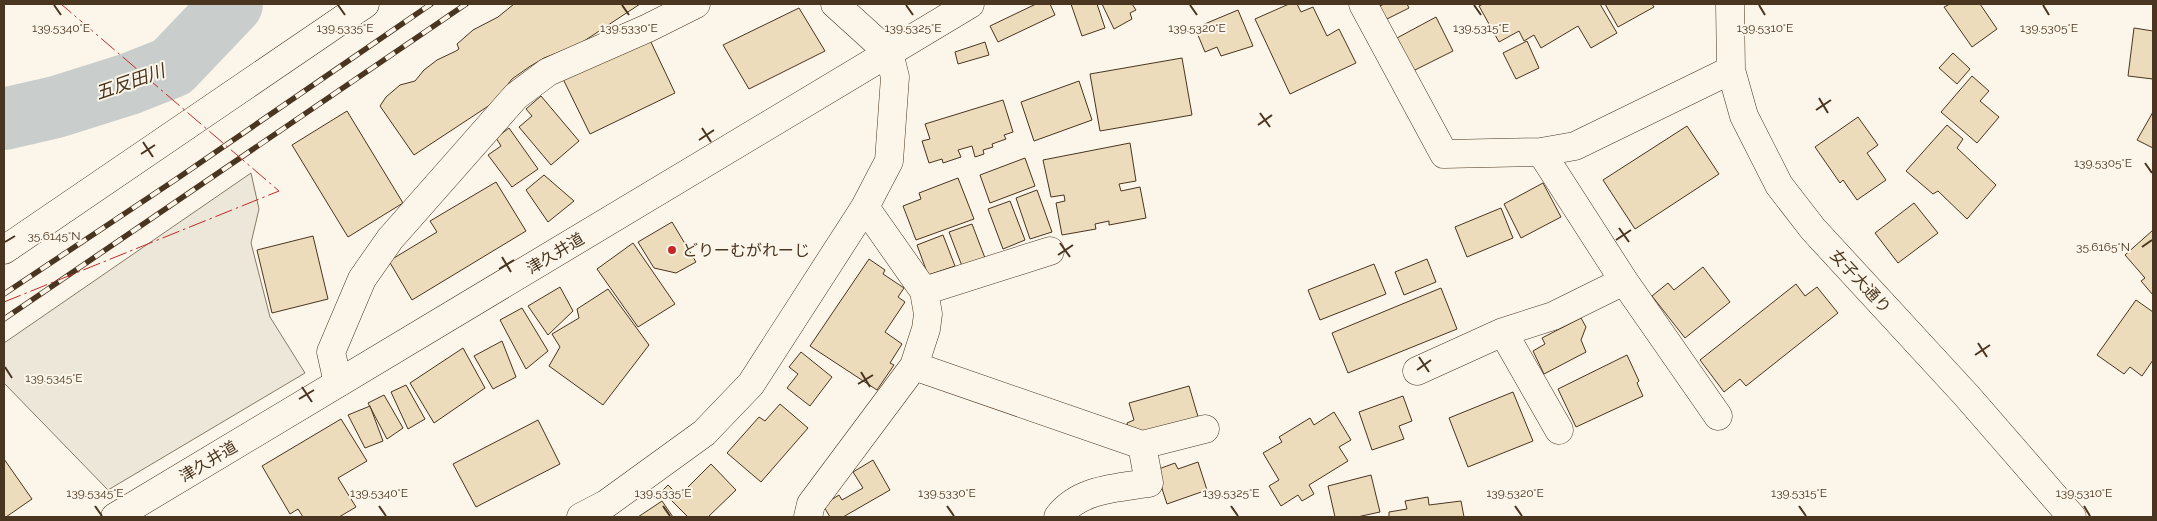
<svg xmlns="http://www.w3.org/2000/svg" width="2157" height="521" font-family="Raleway,'Noto Sans JP',sans-serif">
	<rect width="100%" height="100%" fill="#fbf6e9"/>
	<path fill="#ede7d9" stroke="#887966" d="M251 173 259 209 251 243 270 317 305 373 108 490 4 383V343Z"/>
	<g fill="none" stroke-linecap="round" stroke-linejoin="round">
		<path stroke="#c9cecd" stroke-width="62" d="M4 119 56 107 129 84 172 67 232 4"/>
	</g>
	<path fill="#ecdcbc" stroke="#4a3520" d="M514 4H640L578 45 544 58 529 67 512 79 493 103 414 155 380 106 386 97 400 85 415 81 424 70 437 60 456 51 459 49 457 44 473 30 498 17Z
		M1036 4H1050L1055 15 998 42 990 26Z
		M1071 4H1097L1105 28 1082 36Z
		M1102 4H1132L1136 10 1130 13 1132 19 1114 29Z
		M1289 4H1297L1301 12 1313 7 1327 36 1339 29 1356 63 1290 94 1255 19Z
		M1384 4H1407L1409 8 1383 21 1376 8Z
		M1483 4H1600L1617 33 1591 48 1578 26 1541 48 1534 35 1524 41 1519 31 1499 42 1479 6Z
		M1605 4H1652L1654 7 1618 27Z
		M1950 4H1980L1997 29 1972 47 1944 7Z
		M799 8 825 51 749 89 723 45Z
		M1238 10 1253 46 1221 56 1217 47 1205 52 1195 28Z
		M1436 17 1453 51 1413 71 1397 38Z
		M2134 28 2153 31V79L2128 76Z
		M649 38 675 93 590 134 563 79Z
		M1527 41 1539 68 1516 79 1503 53Z
		M985 42 989 55 958 64 955 52Z
		M1953 53 1970 69 1957 84 1939 68Z
		M1182 58 1192 115 1100 131 1090 74Z
		M1972 76 1989 91 1980 101 1999 117 1977 143 1941 112Z
		M1079 81 1092 120 1034 141 1021 102Z
		M541 96 579 141 551 165 519 127 532 116 526 109Z
		M1003 100 1013 132 1004 135 1006 139 992 144 993 147 983 150 984 154 975 157 972 146 958 150 961 157 943 163 942 159 929 163 922 141 930 139 925 124Z
		M347 111 403 203 348 237 292 145Z
		M2153 112V148L2137 140Z
		M1858 117 1878 145 1867 153 1886 180 1857 200 1843 180 1840 183 1815 147Z
		M1947 125 1963 139 1957 148 1996 185 1967 219 1938 191 1933 194 1906 171Z
		M1687 126 1719 174 1635 229 1603 180Z
		M509 128 538 169 512 187 488 155 501 146 496 138Z
		M1130 143 1136 181 1119 184 1121 191 1140 187 1146 218 1109 225V221L1095 224 1096 229 1062 235 1056 203 1065 201 1064 195 1051 197 1043 160Z
		M1025 158 1035 186 990 203 980 175Z
		M544 175 574 201 548 222 526 190Z
		M958 178 974 219 916 240 903 206 921 199 919 193Z
		M496 182 526 231 412 300 389 261 437 232 430 221Z
		M1543 183 1561 217 1521 238 1504 204Z
		M1037 190 1052 232 1030 239 1016 198Z
		M1010 201 1025 240 1003 249 988 209Z
		M1914 203 1938 233 1898 263 1875 233Z
		M1501 208 1513 238 1467 257 1455 227Z
		M672 222 696 262 676 273 654 268 638 242Z
		M972 224 985 258 962 266 949 232Z
		M2153 230V295L2141 281 2145 278 2125 255Z
		M943 235 955 266 928 275 917 245Z
		M313 236 328 299 272 313 257 250Z
		M633 243 675 304 638 327 597 269Z
		M869 259 885 270 883 274 904 288 898 297 905 302 885 332 902 344 890 363 894 365 877 390 810 346Z
		M1427 259 1436 282 1404 295 1395 272Z
		M1374 264 1386 294 1320 320 1308 290Z
		M1703 267 1730 302 1685 338 1652 296 1668 283 1674 290Z
		M1796 284 1805 296 1817 287 1838 313 1746 386 1740 379 1724 392 1700 360Z
		M560 287 573 311 548 335 528 306Z
		M1441 288 1457 329 1348 373 1332 333Z
		M608 289 649 345 603 405 549 366 560 347 552 334 579 318 577 309Z
		M2136 300 2153 312V360L2142 376 2130 367 2124 374 2097 355Z
		M522 308 548 351 526 369 500 320Z
		M1581 318 1586 327 1581 340 1586 352 1544 374 1533 351 1545 344 1542 338Z
		M502 341 516 377 493 389 474 356Z
		M463 348 485 388 434 423 410 383Z
		M801 352 832 377 810 406 787 388 798 374 789 367Z
		M1627 355 1639 381 1637 383 1643 396 1576 427 1558 389Z
		M406 385 425 419 408 429 391 392Z
		M1189 386 1199 420 1131 438 1127 423 1134 420 1129 403Z
		M1513 392 1533 441 1468 467 1449 418Z
		M384 395 403 428 387 439 368 403Z
		M1403 396 1412 421 1399 426 1404 439 1372 450 1359 412Z
		M780 404 808 428 761 482 727 453 759 417 765 421Z
		M370 406 383 441 365 448 348 415Z
		M1334 412 1351 440 1339 447 1348 461 1309 485 1314 494 1302 501 1298 495 1281 506 1269 486 1279 480 1263 453 1282 442 1279 437 1310 418 1314 425Z
		M341 419 367 461 338 478 356 507 339 517H303L298 509 290 514 262 466Z
		M538 420 560 464 476 507 453 464Z
		M4 459 32 499 6 517H4Z
		M873 460 890 490 843 517H830L823 505 839 495 842 500 863 488 853 472Z
		M1198 462 1207 490 1167 504 1156 470 1175 463 1178 469Z
		M711 464 736 490 708 517H688L662 491 668 485 679 496Z
		M1371 475 1380 512 1357 517H1335L1328 486Z
		M1428 497 1429 505 1461 501 1464 517H1389V512L1407 509 1405 501Z
		M662 501 673 517H638Z"/>
	<g fill="none" stroke-linecap="round" stroke-linejoin="round">
		<g stroke="#4a3520" stroke-width="29">
			<path id="minor" d="M1363 4 1444 154 1541 152 1575 146 1731 70
				M1730 4 1731 70 1744 116 1779 185 1813 229 1967 396 2072 517
				M1541 152 1624 281 1718 416
				M4 250 365 4
				M924 291 1050 251
				M1503 332 1559 430
				M914 366 1142 445 1205 429
				M1417 371 1503 332 1553 316 1624 281
				M338 383 331 352 362 279 390 239 516 96 548 72 648 28 696 4
				M581 517 606 504 704 433 751 384 865 207 889 161 895 77 889 53 835 4
				M808 517 811 504 914 366 926 329 928 314 924 291 865 207
				M1058 517C1079 489 1116 488 1149 483L1142 445"/>
		</g>
		<g stroke="#4a3520" stroke-width="29">
			<path id="major" d="M115 517 970 4"/>
		</g>
		<use href="#minor" stroke="#fbf6e9" stroke-width="28"/>
		<use href="#major" stroke="#fbf6e9" stroke-width="28"/>
		<g stroke="#4a3520" stroke-width="5.5">
			<path id="rail" d="M4 294 175 180 431 4
				M4 319 466 4"/>
		</g>
		<use href="#rail" stroke="#fbf6e9" stroke-width="4" stroke-dasharray="11" stroke-linecap="butt"/>
		<path stroke="#c62828" stroke-width="1" stroke-dasharray="18 4 2.5 4" stroke-linecap="butt" d="M4 302 279 191 61 4"/>
	</g>
	<path fill="none" stroke="#4a3520" stroke-width="2" d="M54 5 61 15M338 5 345 15M622 5 629 15M906 5 913 15M1190 5 1197 15M1474 5 1481 15M1759 5 1765 15M2043 5 2049 15M1819 98 1828 113M1816 110 1831 100M1260 113 1270 127M1258 125 1272 115M702 128 711 142M699 140 714 130M143 142 153 157M141 154 155 145M2145 163 2152 173M1619 228 1629 242M1616 240 1631 230M5 242 15 236M1060 243 1070 257M2142 247 2152 240M1058 255 1073 245M502 257 511 272M499 269 514 260M1978 343 1987 357M1975 355 1990 345M1419 357 1429 372M5 367 12 378M1417 370 1431 360M861 372 870 387M858 384 873 375M302 387 312 402M299 399 314 390M95 506 102 516M379 506 386 516M663 506 670 516M947 506 954 516M1231 506 1238 516M1515 506 1522 516M1799 506 1806 516M2084 506 2090 516"/>
	<circle fill="#c62828" stroke="#fbf6e9" stroke-width="2" cx="672" cy="250" r="5"/>
	<g text-anchor="middle" stroke-width="4" stroke-linejoin="round" paint-order="stroke">
		<g font-size="16" fill="#4a3520" stroke="#fbf6e9" text-anchor="start">
			<text x="682" y="256">どりーむがれーじ</text>
		</g>
		<g font-size="16" fill="#4a3520" stroke="#fbf6e9">
			<text transform="translate(555 253) rotate(-31)" y="6">津久井道</text>
			<text transform="translate(1861 281) rotate(47)" y="6">女子大通り</text>
			<text transform="translate(208 461) rotate(-31)" y="6">津久井道</text>
		</g>
		<g font-size="18" font-style="italic" fill="#4a3520" stroke="#fbf6e9">
			<text transform="translate(130 82) rotate(-19)" y="6">五反田川</text>
		</g>
	</g>
	<g font-size="12" text-anchor="middle" fill="#4a3520" stroke="#fbf6e9" stroke-width="4" stroke-linejoin="round" paint-order="stroke">
		<text x="61" y="32">139.5340°E</text>
		<text x="345" y="32">139.5335°E</text>
		<text x="629" y="32">139.5330°E</text>
		<text x="913" y="32">139.5325°E</text>
		<text x="1197" y="32">139.5320°E</text>
		<text x="1765" y="32">139.5310°E</text>
		<text x="2049" y="32">139.5305°E</text>
		<text x="1481" y="32">139.5315°E</text>
		<text x="2103" y="167">139.5305°E</text>
		<text x="54" y="240">35.6145°N</text>
		<text x="2103" y="251">35.6165°N</text>
		<text x="54" y="382">139.5345°E</text>
		<text x="95" y="497">139.5345°E</text>
		<text x="379" y="497">139.5340°E</text>
		<text x="663" y="497">139.5335°E</text>
		<text x="947" y="497">139.5330°E</text>
		<text x="1231" y="497">139.5325°E</text>
		<text x="1515" y="497">139.5320°E</text>
		<text x="1799" y="497">139.5315°E</text>
		<text x="2084" y="497">139.5310°E</text>
	</g>
	<rect width="2157" height="521" fill="none" stroke="#4a3520" stroke-width="10"/>
</svg>
